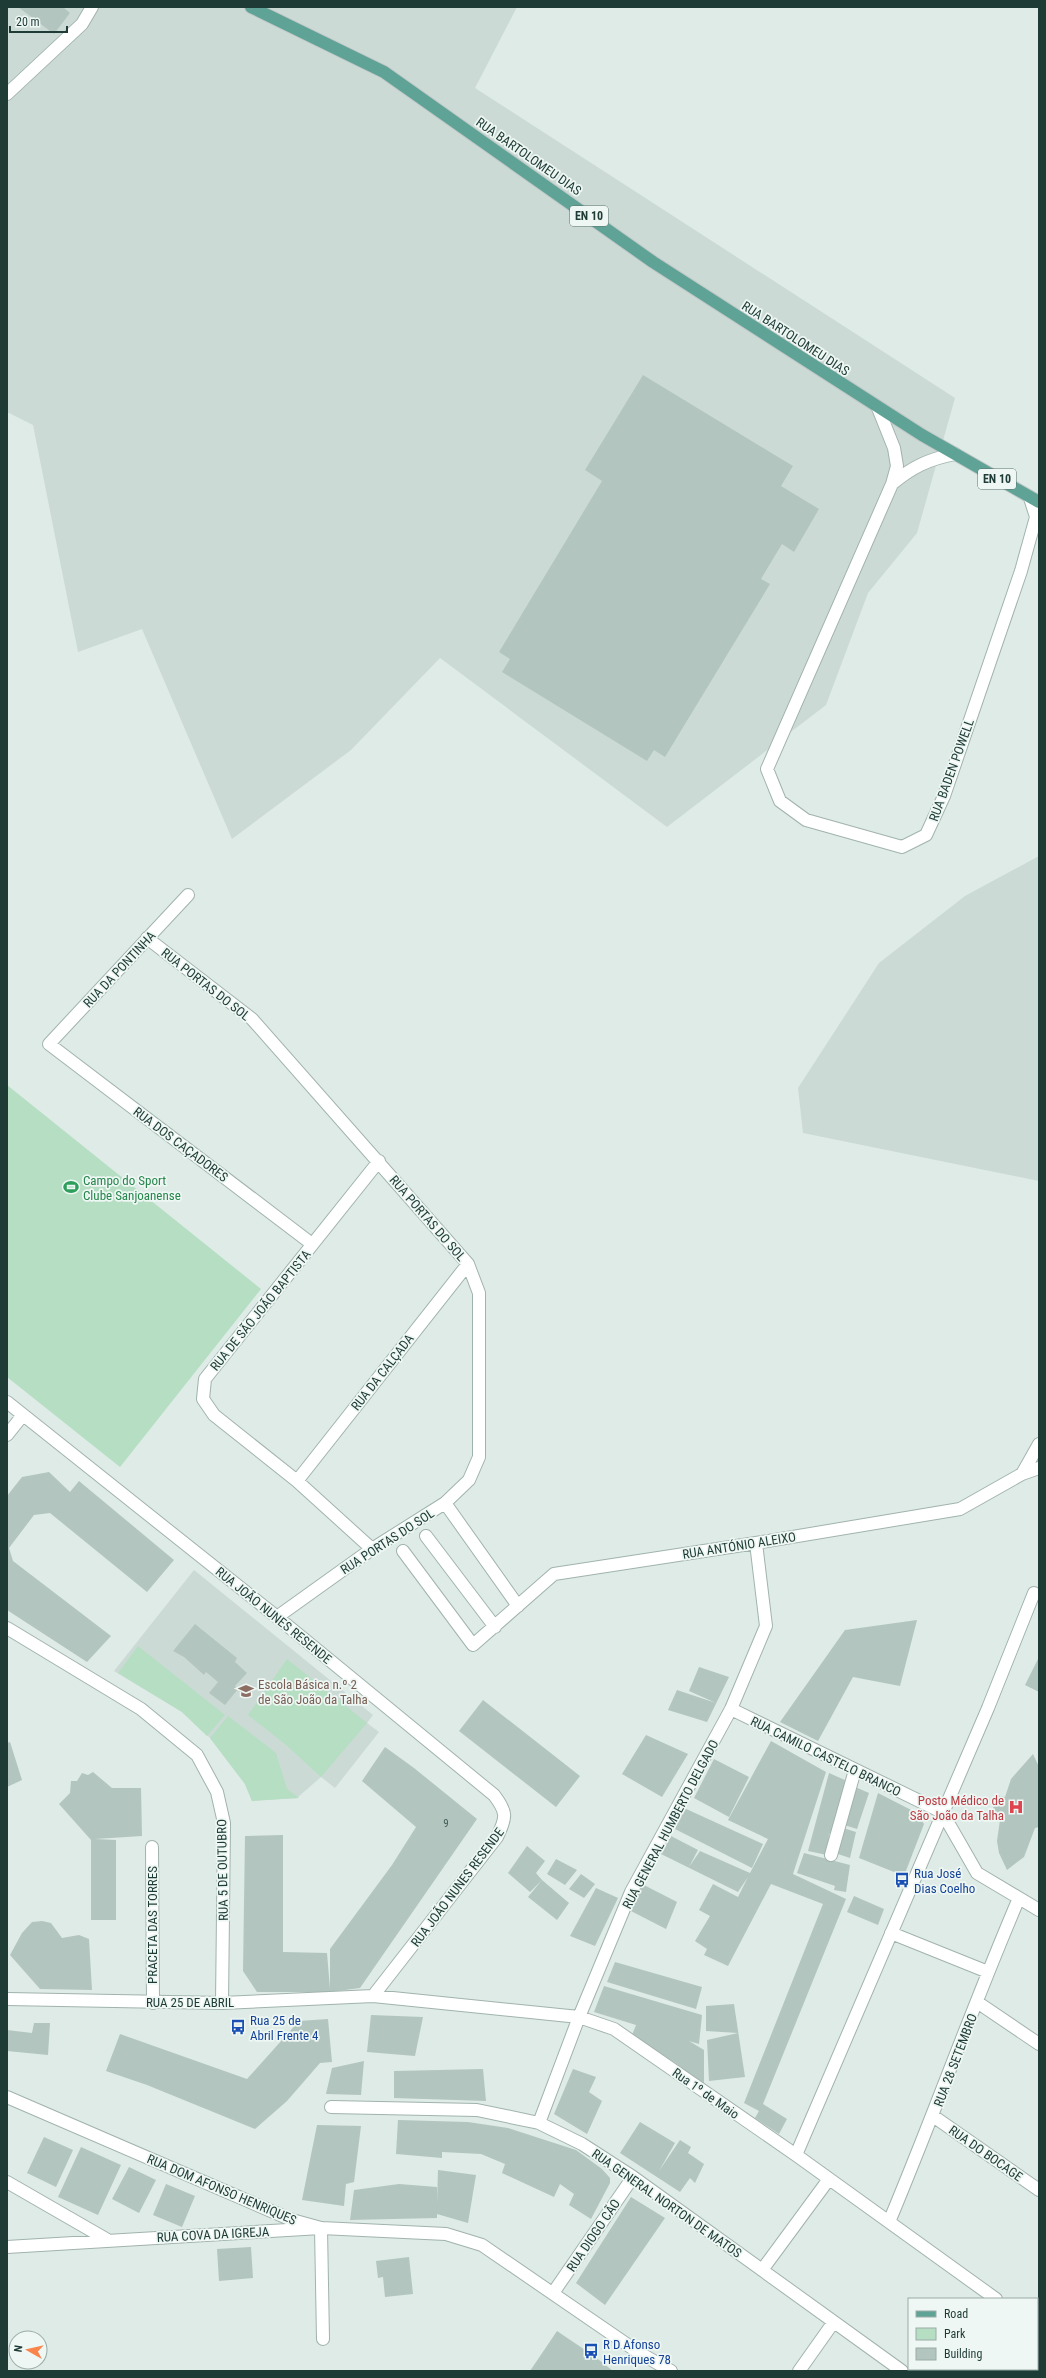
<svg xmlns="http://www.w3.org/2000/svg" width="1046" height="2378" font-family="'Roboto Condensed',sans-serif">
	<rect width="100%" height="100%" fill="#deebe6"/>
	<path fill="#ccdad5" d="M7 7H517L475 88 955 398 917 533 868 593 826 705 667 827 440 658 351 750 232 839 142 629 78 652 33 425 7 412Z
		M1039 856V1181L803 1133 798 1088 879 963 965 896Z
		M194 1570 373 1715 367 1723 379 1732 335 1788 321 1777 297 1798 252 1801 245 1784 210 1738 182 1712 114 1671Z"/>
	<path fill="#b5dec3" d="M7 1085 261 1289 120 1467 7 1377Z
		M138 1646 225 1715 207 1736 182 1712 118 1673Z
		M287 1659 367 1723 321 1777 285 1744 248 1715Z
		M228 1716 276 1753 287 1789 299 1798 252 1801 245 1784 210 1738Z"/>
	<path fill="#b3c5bf" d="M18 7H63L70 13 54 34Z
		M643 375 793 466 781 486 819 509 794 552 782 544 761 579 770 584 665 757 654 750 647 761 502 672 510 659 499 652 602 481 585 470Z
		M49 1472 70 1492 79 1481 174 1560 147 1592 50 1513 34 1515 9 1548 13 1561 111 1636 87 1662 7 1610V1496L22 1477Z
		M917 1620 900 1686 853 1677 818 1741 780 1722 845 1630Z
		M195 1624 237 1658 235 1662 247 1673 235 1686 238 1689 225 1705 209 1693 218 1682 206 1672 204 1675 184 1657 173 1651Z
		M1039 1657V1692L1025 1685Z
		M699 1667 729 1677 707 1722 668 1710 677 1690 716 1703 689 1691Z
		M483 1700 580 1776 556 1807 459 1731Z
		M646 1735 688 1754 662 1797 622 1774Z
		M771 1741 826 1772 793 1874 846 1899 763 2104 787 2119 779 2134 755 2118 759 2111 744 2103 823 1904 771 1884 728 1966 704 1955 707 1949 695 1941 710 1916 699 1910 713 1884 738 1897 748 1877 738 1892 661 1854 671 1836 698 1850 689 1867 700 1851 750 1873 768 1839 728 1820Z
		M10 1742 22 1780 7 1787V1743Z
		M385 1747 414 1768 477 1819 360 1988 330 1992H257L243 1971 245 1836 283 1835V1952L327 1953 330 1989V1949L392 1865 416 1827 362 1781Z
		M1033 1754 1039 1767V1827L1035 1828 1024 1857 1007 1870 999 1853 997 1841 1000 1820 991 1818 996 1795 1005 1797 1011 1779Z
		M714 1759 749 1777 729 1817 694 1798Z
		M93 1772 112 1788H141L142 1836 95 1839 116 1840V1920H91V1840L59 1804 70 1793 71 1781H77L82 1773 88 1775Z
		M829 1773 847 1781 840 1810 837 1811 834 1829 829 1834 827 1855 808 1851Z
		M853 1786 869 1793 857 1829 841 1824Z
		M878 1793 917 1813 924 1824 904 1876 859 1858Z
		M684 1808 763 1844 752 1868 673 1828Z
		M840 1827 856 1832 850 1858 832 1852Z
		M527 1846 545 1861 536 1873 542 1880 530 1892 508 1873Z
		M804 1853 850 1865 846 1892 834 1890 835 1886 797 1873Z
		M556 1859 577 1870 565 1885 547 1874Z
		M581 1874 595 1884 584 1898 569 1889Z
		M542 1880 569 1903 557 1920 528 1897Z
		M642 1884 677 1902 666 1929 629 1910Z
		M596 1888 618 1898 595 1946 570 1936Z
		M854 1896 884 1909 878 1925 847 1912Z
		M42 1921 51 1923 62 1938 79 1935 89 1939 92 1990 40 1989 10 1955 22 1933 32 1922Z
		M615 1962 702 1987 696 2009 607 1982Z
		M604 1986 702 2015 699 2044 689 2041 704 2050V2085L677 2064 632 2035 636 2025 594 2012Z
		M734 2004 745 2077 709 2081 707 2040 738 2033 706 2031V2006Z
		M371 2015 423 2017 415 2056 367 2052Z
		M328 2019 332 2062 320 2063 287 2101 255 2129 147 2085 106 2071 120 2034 247 2079 299 2021Z
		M34 2023H50L48 2055 7 2051V2030L32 2033Z
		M364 2061 361 2095 326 2094 332 2068Z
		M483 2069 486 2101 394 2098V2071Z
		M573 2069 596 2077 589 2092 602 2101 587 2134 554 2114Z
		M398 2120 468 2122 508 2128 576 2150 602 2169 610 2178V2183L591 2219 569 2205 574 2194 560 2184 554 2197 502 2173 505 2164 481 2154 442 2152V2158L396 2154Z
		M640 2122 675 2143 659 2171 680 2140 691 2147 688 2153 704 2164 695 2183 690 2178 680 2192 620 2153Z
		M317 2125 361 2126 354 2182 346 2184 344 2206 302 2200Z
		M44 2137 73 2150 56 2187 27 2173Z
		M81 2147 121 2165 98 2215 58 2197Z
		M129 2167 156 2180 139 2213 112 2199Z
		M438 2170 476 2175 468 2223 437 2214V2218L350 2220 354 2190 399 2184 437 2187V2204Z
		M166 2184 195 2196 182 2227 153 2215Z
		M631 2197 665 2218 605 2305 576 2283Z
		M251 2247 253 2278 219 2281 217 2249Z
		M409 2257 413 2294 385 2297 383 2277 378 2278 376 2261Z
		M557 2331 594 2356 613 2371H530Z
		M1037 2351 1039 2352V2371H951L952 2369H1037Z"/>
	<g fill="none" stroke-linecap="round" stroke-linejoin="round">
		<g stroke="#a1b3ae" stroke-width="14">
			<path id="pedestrian" d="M831 1855 855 1770"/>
		</g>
		<g stroke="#a1b3ae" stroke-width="14">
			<path id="minor" d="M878 408 894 448 897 466 892 484 767 769 780 801 806 820 902 847 926 835 944 796 1021 571 1036 517 1030 498
				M892 484C912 467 929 459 955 454
				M188 895 49 1044 312 1244
				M147 938 252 1019 468 1264 479 1293V1457L469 1480 445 1503 372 1549 277 1617
				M7 1402 277 1617 494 1795C507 1812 507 1817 497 1837L373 1996
				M7 1435 23 1415
				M1022 1474 1039 1444
				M297 1481 468 1264
				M445 1503 518 1606
				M426 1536 495 1627
				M372 1549 297 1481 214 1415 203 1399 205 1379 379 1161
				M403 1551 473 1645 554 1574 756 1543 960 1509 1022 1474 1039 1468
				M7 1628 141 1709 197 1755 217 1792 224 1823 222 2003
				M731 1709 942 1812
				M942 1812 977 1873 1039 1910
				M152 1847 153 2003
				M891 1933 988 1972
				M7 1999 222 2003 373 1996 579 2017 614 2029 796 2155 996 2299
				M977 2002 1039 2044
				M331 2107 477 2110 539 2123 582 2144 633 2177 902 2371
				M933 2116 1039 2190
				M539 2123 579 2017 631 1892 731 1709 766 1626 756 1543
				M796 2155 988 1708 1034 1593
				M7 2182 106 2239
				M889 2222C934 2115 973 2005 1019 1898
				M7 2247 321 2228 323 2339
				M762 2270 829 2179
				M553 2293 633 2177
				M1037 2329 1039 2330
				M799 2371 833 2323"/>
		</g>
		<g stroke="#a1b3ae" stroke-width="14">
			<path id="tertiary" d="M7 94 82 24 92 7
				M7 2097 292 2220 321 2228 446 2234 482 2245 638 2352 671 2371"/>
		</g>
		<g stroke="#c0c8c7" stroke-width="14">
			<path id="primary" d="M251 7 384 72 653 262 922 435 1039 502"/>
		</g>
		<use href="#pedestrian" stroke="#fff" stroke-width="12"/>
		<use href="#minor" stroke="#fff" stroke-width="12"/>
		<use href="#tertiary" stroke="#fff" stroke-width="12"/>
		<use href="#primary" stroke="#5fa397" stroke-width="12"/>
	</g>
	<defs>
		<g id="stadium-bare" transform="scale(1.2)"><path d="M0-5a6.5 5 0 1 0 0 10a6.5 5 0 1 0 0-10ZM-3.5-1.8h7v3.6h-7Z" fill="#2e9e5b" stroke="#eef7f3" stroke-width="2.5" paint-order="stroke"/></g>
		<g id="school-bare" transform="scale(1.2)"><path d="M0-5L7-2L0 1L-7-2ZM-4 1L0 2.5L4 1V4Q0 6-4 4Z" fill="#8d6e63" stroke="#eef7f3" stroke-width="2.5" paint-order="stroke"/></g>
		<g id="hospital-bare" transform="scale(1.2)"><path d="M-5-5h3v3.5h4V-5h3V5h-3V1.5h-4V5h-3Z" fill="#e0444e" stroke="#eef7f3" stroke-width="2.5" paint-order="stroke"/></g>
		<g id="bus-bare" transform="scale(1.2)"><path d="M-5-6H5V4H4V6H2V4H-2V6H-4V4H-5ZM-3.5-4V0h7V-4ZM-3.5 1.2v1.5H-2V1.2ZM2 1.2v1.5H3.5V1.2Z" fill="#1a4fb4" stroke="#eef7f3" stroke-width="2.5" paint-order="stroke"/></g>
	</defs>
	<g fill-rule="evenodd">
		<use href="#stadium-bare" x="71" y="1187"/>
		<use href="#school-bare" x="246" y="1691"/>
		<use href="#hospital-bare" x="1016" y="1807"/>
		<use href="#bus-bare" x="902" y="1880"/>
		<use href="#bus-bare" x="238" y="2027"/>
		<use href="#bus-bare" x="591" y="2351"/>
	</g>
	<g text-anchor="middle" stroke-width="3.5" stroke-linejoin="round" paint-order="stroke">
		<g font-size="11" fill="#435e58">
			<text x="446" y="1827">9</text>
		</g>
		<g fill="#eef7f3" stroke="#5c736f" stroke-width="1">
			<rect x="570" y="206" width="38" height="20" rx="3"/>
			<rect x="978" y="469" width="38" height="20" rx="3"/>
		</g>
		<g font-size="12" font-weight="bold" fill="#1e3b36">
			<text x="589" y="220">EN 10</text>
			<text x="997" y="483">EN 10</text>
		</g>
		<g font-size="13" fill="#1e3b36" stroke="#eef7f3">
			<text transform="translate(529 156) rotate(35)" y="5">RUA BARTOLOMEU DIAS</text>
			<text transform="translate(796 338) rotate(33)" y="5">RUA BARTOLOMEU DIAS</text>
			<text transform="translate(951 770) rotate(-70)" y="5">RUA BADEN POWELL</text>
			<text transform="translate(119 969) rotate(-47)" y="5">RUA DA PONTINHA</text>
			<text transform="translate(206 984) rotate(38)" y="5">RUA PORTAS DO SOL</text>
			<text transform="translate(181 1144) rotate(37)" y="5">RUA DOS CAÇADORES</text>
			<text transform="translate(428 1218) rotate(49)" y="5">RUA PORTAS DO SOL</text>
			<text transform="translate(260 1310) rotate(-51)" y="5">RUA DE SÃO JOÃO BAPTISTA</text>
			<text transform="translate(382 1372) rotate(-52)" y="5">RUA DA CALÇADA</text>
			<text transform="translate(387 1541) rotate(-33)" y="5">RUA PORTAS DO SOL</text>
			<text transform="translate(739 1545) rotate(-9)" y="5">RUA ANTÓNIO ALEIXO</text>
			<text transform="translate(274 1615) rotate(39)" y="5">RUA JOÃO NUNES RESENDE</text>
			<text transform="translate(826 1756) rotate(26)" y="5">RUA CAMILO CASTELO BRANCO</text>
			<text transform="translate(670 1824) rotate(-62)" y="5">RUA GENERAL HUMBERTO DELGADO</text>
			<text transform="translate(222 1870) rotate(-91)" y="5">RUA 5 DE OUTUBRO</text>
			<text transform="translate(457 1887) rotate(-53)" y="5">RUA JOÃO NUNES RESENDE</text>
			<text transform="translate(152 1925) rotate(-90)" y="5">PRACETA DAS TORRES</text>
			<text x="190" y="2007">RUA 25 DE ABRIL</text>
			<text transform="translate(955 2060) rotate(-69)" y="5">RUA 28 SETEMBRO</text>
			<text transform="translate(706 2093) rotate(35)" y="5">Rua 1º de Maio</text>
			<text transform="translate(986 2153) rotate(35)" y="5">RUA DO BOCAGE</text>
			<text transform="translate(222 2189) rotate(23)" y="5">RUA DOM AFONSO HENRIQUES</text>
			<text transform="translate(667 2203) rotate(35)" y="5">RUA GENERAL NORTON DE MATOS</text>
			<text transform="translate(213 2234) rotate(-3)" y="5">RUA COVA DA IGREJA</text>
			<text transform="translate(593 2235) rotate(-56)" y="5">RUA DIOGO CÃO</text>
		</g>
		<g font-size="13" fill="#27864d" stroke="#eef7f3" text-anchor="start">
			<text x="83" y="1185">Campo do Sport<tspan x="83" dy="15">Clube Sanjoanense</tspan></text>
		</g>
		<g font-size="13" fill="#785e54" stroke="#eef7f3" text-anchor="start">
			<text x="258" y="1689">Escola Básica n.º 2<tspan x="258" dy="15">de São João da Talha</tspan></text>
		</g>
		<g font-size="13" fill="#be3a42" stroke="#eef7f3" text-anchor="end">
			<text x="1004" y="1805">Posto Médico de<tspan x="1004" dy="15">São João da Talha</tspan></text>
		</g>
		<g font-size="13" fill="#164399" stroke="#eef7f3" text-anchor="start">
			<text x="914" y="1878">Rua José<tspan x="914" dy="15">Dias Coelho</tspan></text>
			<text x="250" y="2025">Rua 25 de<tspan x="250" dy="15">Abril Frente 4</tspan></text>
			<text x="603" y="2349">R D Afonso<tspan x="603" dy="15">Henriques 78</tspan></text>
		</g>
	</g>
	<rect width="1046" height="2378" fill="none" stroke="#1e3b36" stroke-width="16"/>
	<rect x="908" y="2298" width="130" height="72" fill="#eef7f3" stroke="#9baca7"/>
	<rect x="916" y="2311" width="20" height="6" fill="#5fa397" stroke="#9baca7"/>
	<text x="944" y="2318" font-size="12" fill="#1e3b36">Road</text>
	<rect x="916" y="2328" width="20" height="12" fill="#b5dec3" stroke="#9baca7"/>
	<text x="944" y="2338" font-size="12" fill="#1e3b36">Park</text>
	<rect x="916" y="2348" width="20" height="12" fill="#b3c5bf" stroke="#9baca7"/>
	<text x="944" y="2358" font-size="12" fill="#1e3b36">Building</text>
	<g transform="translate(28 2350) rotate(278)"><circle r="19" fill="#eef7f3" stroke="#9baca7"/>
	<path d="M0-3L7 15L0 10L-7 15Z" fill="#fa854c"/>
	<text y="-6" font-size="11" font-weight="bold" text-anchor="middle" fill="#1e3b36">N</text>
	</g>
	<path d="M10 26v6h57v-6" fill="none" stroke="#1e3b36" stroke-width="2"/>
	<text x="16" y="26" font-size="12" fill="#1e3b36" stroke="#eef7f3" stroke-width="3" paint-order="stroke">20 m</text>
</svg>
